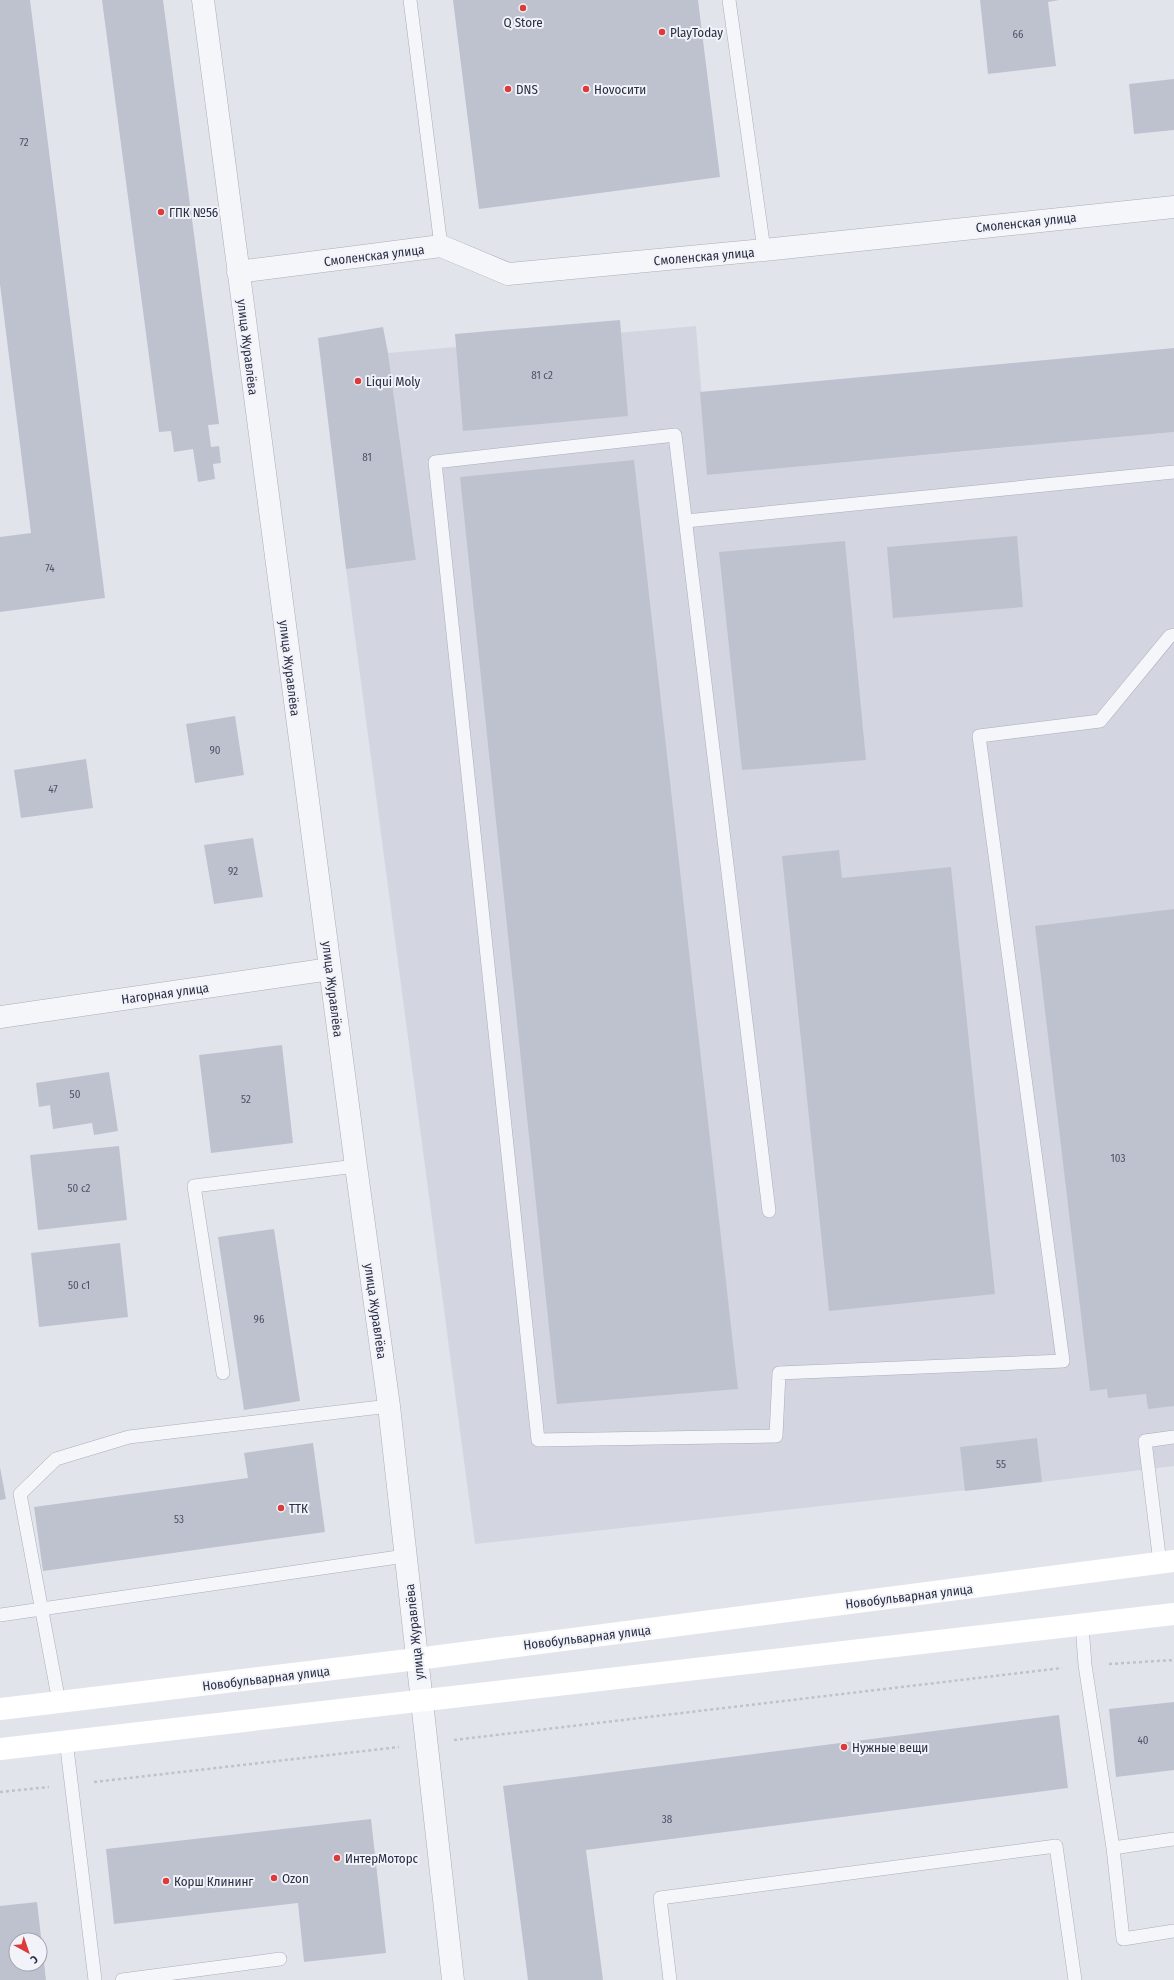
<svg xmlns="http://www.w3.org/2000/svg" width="1174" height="1980" font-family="'Fira Sans Condensed',sans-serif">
	<rect width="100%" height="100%" fill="#e2e4ec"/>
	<path fill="#d3d6e1" d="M696 326 708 475 1174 432V1466L1042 1482 475 1544 346 569 416 560 388 353Z"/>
	<path fill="#bec2cf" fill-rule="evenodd" d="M0 0H30L105 598 0 612V537L31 533 0 284Z
		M102 0H163L219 424 208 425 211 447 219 446 221 463 213 464 215 479 198 482 193 449 174 452 171 431 159 432Z
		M453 0H698L720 177 479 209Z
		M980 0H1059L1048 2 1056 66 988 74Z
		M1174 79V130L1134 134 1129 84Z
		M620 320 628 416 463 431 455 334Z
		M383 327 388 353 416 560 346 569 318 338Z
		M1174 348V432L707 475 700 392Z
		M634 460 738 1389 557 1404 460 477Z
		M1017 536 1023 607 893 618 887 547Z
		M845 541 866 760 742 770 719 552Z
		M235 716 244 775 195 783 186 724Z
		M86 759 93 808 21 818 14 770Z
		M253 838 263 897 214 904 204 845Z
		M839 850 842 878 951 867 995 1294 829 1311 782 856Z
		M1174 909V1406L1148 1409 1146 1394 1108 1398 1107 1389 1090 1391 1035 926Z
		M282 1045 293 1143 211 1153 199 1055Z
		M109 1072 118 1131 94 1135 92 1123 53 1129 50 1105 39 1107 36 1083Z
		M119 1146 127 1220 38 1230 30 1155Z
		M274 1229 300 1401 244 1410 218 1237Z
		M120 1243 128 1317 39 1327 31 1253Z
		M1037 1438 1042 1482 965 1491 960 1447Z
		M313 1443 325 1532 43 1571 34 1507 248 1478 244 1453Z
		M0 1467 6 1499 0 1500Z
		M1174 1702V1770L1116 1777 1109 1709Z
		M1059 1715 1068 1788 586 1850 603 1980H528L503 1786Z
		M371 1819 386 1953 304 1962 298 1903 114 1924 106 1849Z
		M37 1902 46 1980H0V1906ZM16 1940H40V1964H16Z"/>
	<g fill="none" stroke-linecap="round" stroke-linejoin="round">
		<g stroke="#aaadba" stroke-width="14">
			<path id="service" d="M410 0 441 246
				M729 0 764 250
				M686 521 1174 472
				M769 1211 675 435 435 462 538 1440 776 1436 779 1373 1063 1361 979 736 1100 721 1170 636 1174 635
				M223 1373 194 1186 356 1166
				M1160 1563 1145 1441 1174 1437
				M0 1615 405 1556
				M1082 1625 1085 1665 1113 1848 1174 1839
				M59 1702 20 1494 56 1459 129 1437 389 1406
				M66 1740 95 1980
				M1113 1848 1123 1939 1174 1931
				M122 1980 280 1959
				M670 1980 660 1898 1056 1846 1075 1980"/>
		</g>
		<g stroke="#aaadba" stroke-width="23">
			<path id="minor" d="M203 0 356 1166 389 1406 453 1980
				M238 272 441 246 508 274 764 250 1174 207
				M0 1017 330 969"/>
		</g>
		<path stroke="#c0c2ca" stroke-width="2.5" stroke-dasharray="3 3" stroke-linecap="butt" d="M1109 1664 1174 1660
			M454 1740 1062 1668
			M94 1782 399 1747
			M0 1792 49 1787"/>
		<use href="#service" stroke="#f5f6f9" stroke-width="13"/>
		<use href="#minor" stroke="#f5f6f9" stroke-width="22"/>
		<path stroke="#fff" stroke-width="22" d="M0 1709 417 1659 1174 1561
			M0 1749 1174 1614"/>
	</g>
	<g fill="#dc3b3b" stroke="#f2f3f8" stroke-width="1.5">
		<circle cx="523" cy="8" r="4"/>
		<circle cx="662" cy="32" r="4"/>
		<circle cx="508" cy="89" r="4"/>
		<circle cx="586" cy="89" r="4"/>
		<circle cx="161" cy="212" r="4"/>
		<circle cx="358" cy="381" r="4"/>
		<circle cx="281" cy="1508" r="4"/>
		<circle cx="844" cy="1747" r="4"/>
		<circle cx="337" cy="1858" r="4"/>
		<circle cx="274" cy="1878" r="4"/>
		<circle cx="166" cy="1881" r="4"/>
	</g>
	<g text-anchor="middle" stroke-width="4" stroke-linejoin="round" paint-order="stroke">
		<g font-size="11" fill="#4e5368">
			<text x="1018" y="38">66</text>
			<text x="24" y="146">72</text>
			<text x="542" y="379">81 с2</text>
			<text x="367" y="461">81</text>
			<text x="50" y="572">74</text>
			<text x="215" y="754">90</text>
			<text x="53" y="793">47</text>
			<text x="233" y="875">92</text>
			<text x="75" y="1098">50</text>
			<text x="246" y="1103">52</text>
			<text x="1118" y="1162">103</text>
			<text x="79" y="1192">50 с2</text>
			<text x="79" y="1289">50 с1</text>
			<text x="259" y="1323">96</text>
			<text x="1001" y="1468">55</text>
			<text x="179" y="1523">53</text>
			<text x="1143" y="1744">40</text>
			<text x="667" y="1823">38</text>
		</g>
		<g font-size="13" fill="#282e45" stroke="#f2f3f8" text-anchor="start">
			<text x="523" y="27" text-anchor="middle">Q Store</text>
			<text x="670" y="37">PlayToday</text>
			<text x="516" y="94">DNS</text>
			<text x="594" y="94">Ноvосити</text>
			<text x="169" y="217">ГПК №56</text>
			<text x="366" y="386">Liqui Moly</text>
			<text x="289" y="1513">ТТК</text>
			<text x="852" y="1752">Нужные вещи</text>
			<text x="345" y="1863">ИнтерМоторс</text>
			<text x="282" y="1883">Ozon</text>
			<text x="174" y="1886">Корш Клининг</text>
		</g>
		<g font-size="13" fill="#282e45" stroke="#f2f3f8">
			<text transform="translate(1026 222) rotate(-6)" y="5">Смоленская улица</text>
			<text transform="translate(374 255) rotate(-7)" y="5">Смоленская улица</text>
			<text transform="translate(704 256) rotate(-5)" y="5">Смоленская улица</text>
			<text transform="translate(248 347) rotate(83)" y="5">улица Журавлёва</text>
			<text transform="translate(290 668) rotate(83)" y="5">улица Журавлёва</text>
			<text transform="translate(333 989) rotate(83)" y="5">улица Журавлёва</text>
			<text transform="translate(165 993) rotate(-8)" y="5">Нагорная улица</text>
			<text transform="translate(376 1311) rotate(82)" y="5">улица Журавлёва</text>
			<text transform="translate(909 1596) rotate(-7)" y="5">Новобульварная улица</text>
			<text transform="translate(414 1632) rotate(-96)" y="5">улица Журавлёва</text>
			<text transform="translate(587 1637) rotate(-7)" y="5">Новобульварная улица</text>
			<text transform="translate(266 1678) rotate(-7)" y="5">Новобульварная улица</text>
		</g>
	</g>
	<g transform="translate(28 1952) rotate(140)"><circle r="19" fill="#f2f3f8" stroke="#a1a4b0"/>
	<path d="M0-3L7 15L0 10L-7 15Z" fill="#dc3b3b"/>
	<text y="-6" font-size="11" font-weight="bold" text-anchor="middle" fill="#282e45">С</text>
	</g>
</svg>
